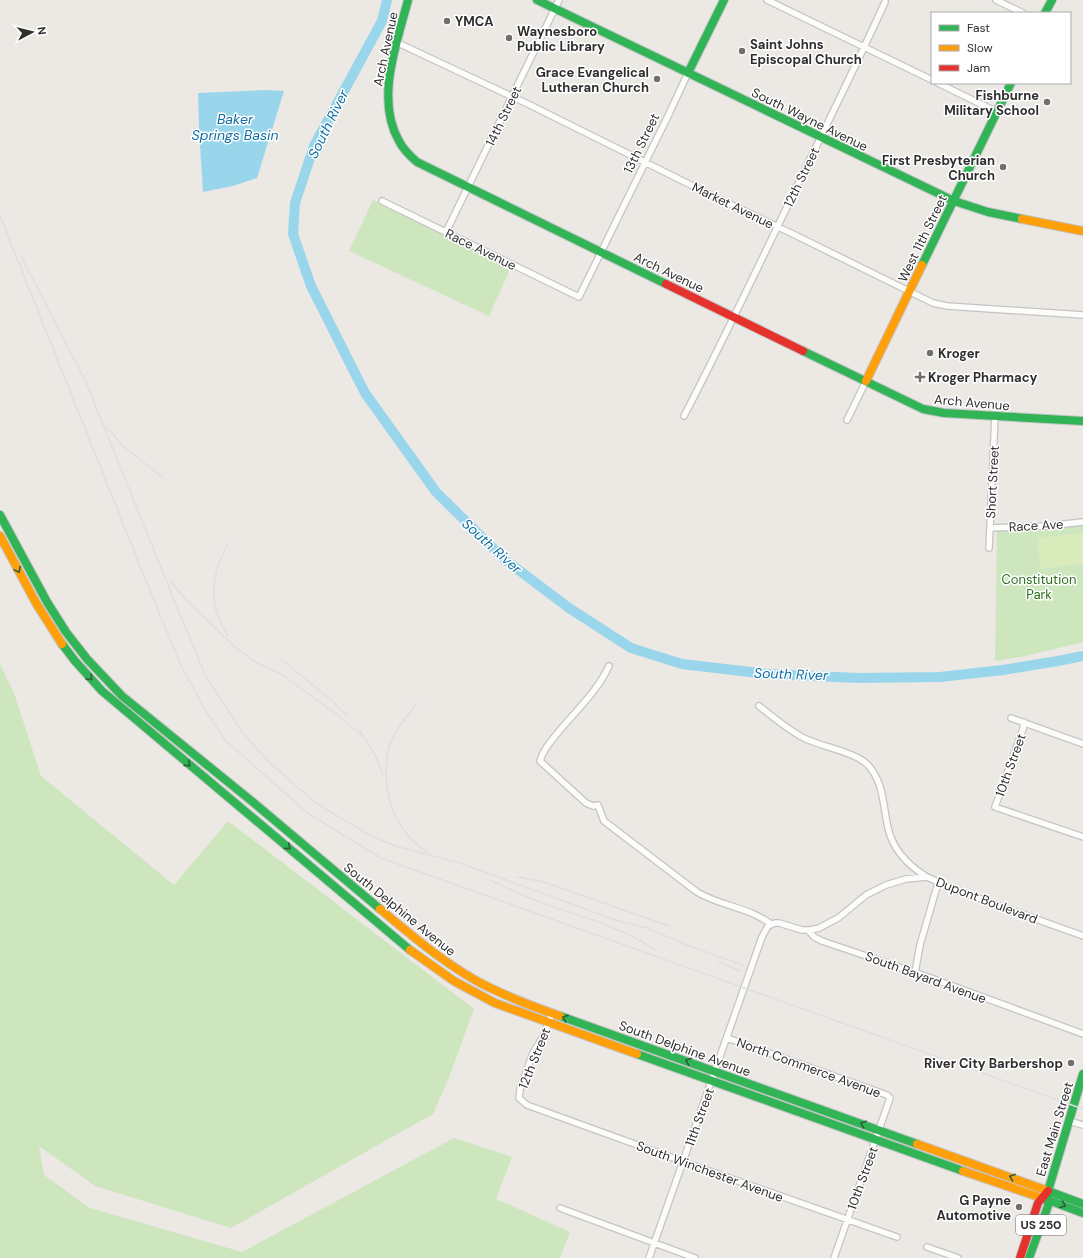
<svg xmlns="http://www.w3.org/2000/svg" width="1083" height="1258" font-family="'DM Sans',sans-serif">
	<rect width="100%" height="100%" fill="#ece8e4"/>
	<path fill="#cee6be" d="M373 200 512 265 489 316 349 251Z
		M1083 524V642L1021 657 995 661 997 531Z
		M0 664 14 693 41 776 174 885 228 821 474 1009 450 1075 433 1114 231 1228 95 1186 39 1146 44 1175 90 1208 242 1252 454 1138 512 1157 496 1199 570 1232 560 1258H0Z"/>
	<path fill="#d9eabb" d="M1083 533V564L1040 569 1037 538Z"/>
	<path fill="#99d6ec" d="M265 90 284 91 257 178 233 186 203 192 199 129 198 93Z"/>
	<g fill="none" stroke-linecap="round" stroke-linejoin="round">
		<path stroke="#99d6ec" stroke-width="10" d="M387 0 382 21 314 146 295 203 293 234 311 286 365 393 436 492 504 559 569 608 631 648 682 664 767 674 858 678 940 677 1003 670 1058 661 1083 656"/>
		<g stroke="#c5c4c5" stroke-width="8">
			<path id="street" d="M767 0 932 80
				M996 0 1023 13
				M398 43 530 105 715 197 795 235 933 303 947 306 1083 315
				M938 83 997 112
				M382 201 579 297 667 118 688 73
				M446 232 559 0
				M684 416C730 328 772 237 816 147 839 99 863 51 885 2
				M847 420 866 381
				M990 528 1046 526 1083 522
				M989 548 995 416
				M609 666C598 690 577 710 560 730 553 739 543 749 540 761L586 803 593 806 598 805 604 821 697 892C720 906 748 907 771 924
				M759 706C772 716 792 733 806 739 823 747 855 752 868 765 884 783 883 806 888 828 893 850 909 866 927 877
				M1011 718 1083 744
				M1024 722 1023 729 995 807 1083 837
				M808 930 814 937 822 941 931 978 1083 1034
				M915 973 920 945 938 883
				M552 1013 544 1035 533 1053 520 1089 519 1098 527 1105 698 1167 897 1237
				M727 1038 887 1095 890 1098 834 1258
				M1069 1121 1083 1125
				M560 1208 695 1258
				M927 1247 958 1258
				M649 1258 762 937 768 926 775 923H779L802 930H811L819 928 838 918 866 895 886 885 906 879 927 877 956 890 1083 936"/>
		</g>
		<g stroke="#c5c4c5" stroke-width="10">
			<path id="fast" d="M408 0C397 43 375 99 399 141 403 149 410 156 417 162L666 284
				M537 0 954 201 988 212 1022 219
				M1045 13 1052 0
				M688 73 724 0
				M922 265 1011 83
				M803 351 923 409 944 413 1083 421
				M0 515 47 602 66 632 87 659 122 696 254 803 380 909
				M62 644 75 661 102 691 410 950
				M560 1016 917 1144
				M637 1054 963 1171
				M1048 1191 1083 1204
				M1043 1198 1083 1213
				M1029 1258 1048 1206V1191L1083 1074"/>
		</g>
		<g stroke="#c5c4c5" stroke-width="10">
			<path id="slow" d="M1022 219 1083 231
				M866 381 922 265
				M0 536 36 603 62 644
				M380 909C410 934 440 960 475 980 502 995 531 1006 560 1016
				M410 950 454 981 495 1003 637 1054
				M917 1144 1048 1191
				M963 1171 1042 1198"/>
		</g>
		<g stroke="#c5c4c5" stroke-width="10">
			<path id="jam" d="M666 284 803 351
				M1020 1258 1038 1203 1048 1191"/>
		</g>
		<use href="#street" stroke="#fcfcfb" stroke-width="5.5"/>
		<use href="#fast" stroke="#30b455" stroke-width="8"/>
		<use href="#slow" stroke="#ff9f0a" stroke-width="8"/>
		<use href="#jam" stroke="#e5322d" stroke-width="8"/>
		<path stroke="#dfdfe1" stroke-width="1.5" d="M0 216 150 591 180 663 205 710 226 741 309 814 381 858 1083 1109
			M22 258 85 380 179 612 205 675 242 732 269 762 317 804 368 834 395 846 457 862 618 921 647 928 689 946 743 965
			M107 427 122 445 163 478
			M170 580 186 600 236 648 257 663 281 674 331 710 363 736
			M228 635C207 606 211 574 228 544
			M281 659 330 699 347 716
			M417 703C407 717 393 732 388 750 387 756 387 762 386 768 385 801 398 834 427 852
			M360 731C370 745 378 758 383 775
			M517 877 544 882 669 926
			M490 880 518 893 542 903 599 922 630 935 656 950
			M718 962 741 971"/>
	</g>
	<defs><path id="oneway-chevron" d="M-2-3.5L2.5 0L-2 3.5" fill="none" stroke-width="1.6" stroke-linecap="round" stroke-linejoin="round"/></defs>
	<g stroke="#2f5d3c">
		<use href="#oneway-chevron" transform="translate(18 570) rotate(62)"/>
		<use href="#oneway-chevron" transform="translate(90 678) rotate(47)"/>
		<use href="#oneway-chevron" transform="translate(188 764) rotate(40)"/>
		<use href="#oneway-chevron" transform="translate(288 847) rotate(40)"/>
		<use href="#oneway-chevron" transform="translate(565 1018) rotate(-161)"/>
		<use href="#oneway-chevron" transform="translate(688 1061) rotate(-160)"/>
		<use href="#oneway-chevron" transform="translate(863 1124) rotate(-161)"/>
		<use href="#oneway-chevron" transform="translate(1012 1177) rotate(-160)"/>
		<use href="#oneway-chevron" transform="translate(1063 1205) rotate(22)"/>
	</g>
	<g fill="#706f6e" stroke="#fff" stroke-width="1.5">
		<circle cx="447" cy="21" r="4"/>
		<circle cx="509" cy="38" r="4"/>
		<circle cx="742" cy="51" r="4"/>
		<circle cx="657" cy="79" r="4"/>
		<circle cx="1047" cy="102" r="4"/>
		<circle cx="1003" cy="167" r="4"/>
		<circle cx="930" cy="353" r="4"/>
		<path d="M918 371h4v4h4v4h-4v4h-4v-4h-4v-4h4z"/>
		<circle cx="1071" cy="1063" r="4"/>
		<circle cx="1019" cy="1207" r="4"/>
	</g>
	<g text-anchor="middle" stroke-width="3" stroke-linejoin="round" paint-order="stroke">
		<rect fill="#fff" stroke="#6d6d6d" stroke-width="1" x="1016" y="1215" width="50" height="20" rx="3"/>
		<g font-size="12" font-weight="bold" fill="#2e2e2e">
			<text x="1041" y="1229">US 250</text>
		</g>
		<g font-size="13" font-weight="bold" fill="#2e2e2e" stroke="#fff" text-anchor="start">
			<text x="455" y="26">YMCA</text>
			<text x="517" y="36">Waynesboro<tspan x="517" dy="15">Public Library</tspan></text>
			<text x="750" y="49">Saint Johns<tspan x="750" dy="15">Episcopal Church</tspan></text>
			<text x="649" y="77" text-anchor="end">Grace Evangelical<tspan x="649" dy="15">Lutheran Church</tspan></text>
			<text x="1039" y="100" text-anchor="end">Fishburne<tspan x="1039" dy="15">Military School</tspan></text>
			<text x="995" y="165" text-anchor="end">First Presbyterian<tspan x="995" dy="15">Church</tspan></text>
			<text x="938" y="358">Kroger</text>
			<text x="928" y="382">Kroger Pharmacy</text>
			<text x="1063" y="1068" text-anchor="end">River City Barbershop</text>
			<text x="1011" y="1205" text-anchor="end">G Payne<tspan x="1011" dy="15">Automotive</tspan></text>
		</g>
		<g font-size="13" fill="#2e2e2e" stroke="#fff">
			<text transform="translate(385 49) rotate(-78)" y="5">Arch Avenue</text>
			<text transform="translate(503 116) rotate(-64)" y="5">14th Street</text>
			<text transform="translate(810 119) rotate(26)" y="5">South Wayne Avenue</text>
			<text transform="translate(641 143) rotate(-64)" y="5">13th Street</text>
			<text transform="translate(801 177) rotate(-64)" y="5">12th Street</text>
			<text transform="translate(733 205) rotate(26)" y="5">Market Avenue</text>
			<text transform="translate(922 238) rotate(-64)" y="5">West 11th Street</text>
			<text transform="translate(481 249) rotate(26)" y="5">Race Avenue</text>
			<text transform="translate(669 272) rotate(26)" y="5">Arch Avenue</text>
			<text transform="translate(972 402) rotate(5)" y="5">Arch Avenue</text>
			<text transform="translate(992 482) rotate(-87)" y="5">Short Street</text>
			<text transform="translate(1036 525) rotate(-3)" y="5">Race Ave</text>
			<text transform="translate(1010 765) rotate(-70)" y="5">10th Street</text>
			<text transform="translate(987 900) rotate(21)" y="5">Dupont Boulevard</text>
			<text transform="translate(400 909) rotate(39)" y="5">South Delphine Avenue</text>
			<text transform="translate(926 977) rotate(20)" y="5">South Bayard Avenue</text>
			<text transform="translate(685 1048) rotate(20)" y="5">South Delphine Avenue</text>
			<text transform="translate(534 1058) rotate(-68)" y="5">12th Street</text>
			<text transform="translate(809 1067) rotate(20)" y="5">North Commerce Avenue</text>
			<text transform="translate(699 1117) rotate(-70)" y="5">11th Street</text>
			<text transform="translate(1054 1129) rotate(-73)" y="5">East Main Street</text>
			<text transform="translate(710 1171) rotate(20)" y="5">South Winchester Avenue</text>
			<text transform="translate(862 1178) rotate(-70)" y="5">10th Street</text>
		</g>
		<g font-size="13" fill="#2c6e1b" stroke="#fff">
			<text x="1039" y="584">Constitution<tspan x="1039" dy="15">Park</tspan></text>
		</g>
		<g font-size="14" font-style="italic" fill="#0d6fa3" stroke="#fff">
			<text x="235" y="124">Baker<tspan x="235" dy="16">Springs Basin</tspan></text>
			<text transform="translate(328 124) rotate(-64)" y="5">South River</text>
			<text transform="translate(492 546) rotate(42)" y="5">South River</text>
			<text transform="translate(791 674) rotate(2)" y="5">South River</text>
		</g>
	</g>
	<rect x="931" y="12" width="140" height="72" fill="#ffffff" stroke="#ababab"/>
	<rect x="939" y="25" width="20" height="6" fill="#30b455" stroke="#ababab"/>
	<text x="967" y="32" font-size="12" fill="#2e2e2e">Fast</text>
	<rect x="939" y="45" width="20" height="6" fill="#ff9f0a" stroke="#ababab"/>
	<text x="967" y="52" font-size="12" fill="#2e2e2e">Slow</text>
	<rect x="939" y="65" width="20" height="6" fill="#e5322d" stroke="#ababab"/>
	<text x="967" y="72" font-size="12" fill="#2e2e2e">Jam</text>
	<g transform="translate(32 32) rotate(83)" stroke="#ffffff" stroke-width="3" paint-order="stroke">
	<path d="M0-3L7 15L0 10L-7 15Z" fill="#2e2e2e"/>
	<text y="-6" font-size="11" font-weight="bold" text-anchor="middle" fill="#2e2e2e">N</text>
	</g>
</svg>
